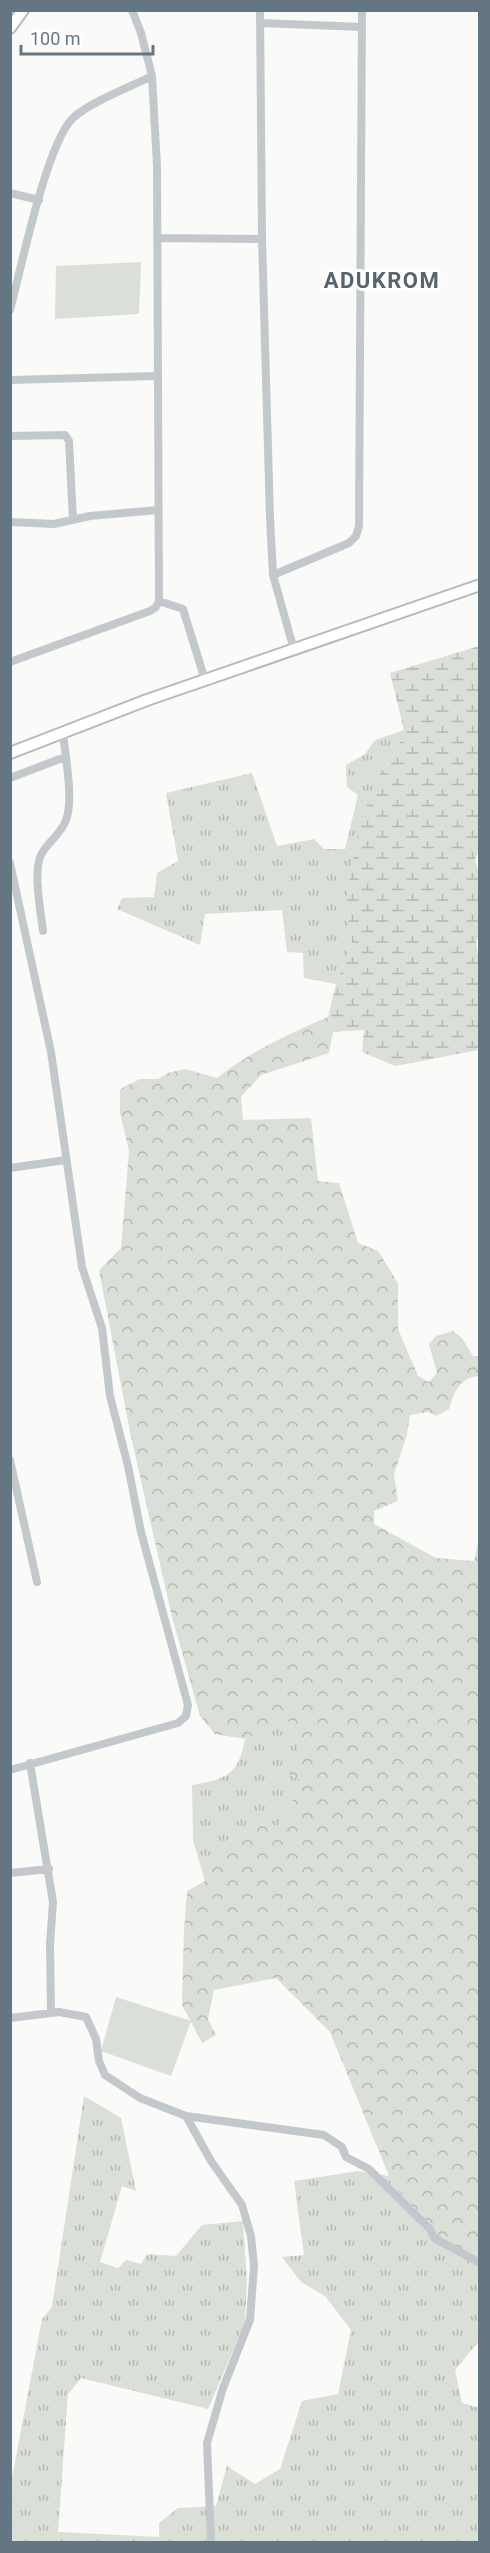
<svg xmlns="http://www.w3.org/2000/svg" width="490" height="2553" font-family="Roboto,sans-serif">
	<defs>
		<pattern id="grass-tufts" width="24" height="20" patternUnits="userSpaceOnUse" patternTransform="scale(1.5)"><rect width="24" height="20" fill="#dadfd7"/><path d="M3 7l-1-3M5 7V3M7 7l1-3M15 17l-1-3M17 17v-4M19 17l1-3" fill="none" stroke="#b4b9b4"/></pattern>
		<pattern id="forest-crowns" width="20" height="18" patternUnits="userSpaceOnUse" patternTransform="scale(1.5)"><rect width="20" height="18" fill="#dadfd7"/><path d="M2 6a3 3 0 1 1 6 0M12 15a3 3 0 1 1 6 0" fill="none" stroke="#b4b9b4"/></pattern>
		<pattern id="wetland-marsh" width="20" height="14" patternUnits="userSpaceOnUse" patternTransform="scale(1.5)"><rect width="20" height="14" fill="#dadfd7"/><path d="M1 5h8M5 5V1M11 12h8M15 12V8" fill="none" stroke="#b4b9b4"/></pattern>
	</defs>
	<rect width="100%" height="100%" fill="#fafaf8"/>
	<path fill="url(#grass-tufts)" d="M404 730 397 751 378 776 346 900 352 942 336 984 304 978 303 953 287 952 282 910 205 914 200 945 117 909 122 898 154 897 157 873 178 861 166 793 252 773 277 846 314 839 324 849H345L358 795 347 787 346 765 365 754 375 740Z
		M290 1720 299 1745 302 1781 279 1826 261 1822 226 1843 205 1881 193 1840 192 1785C226 1779 238 1776 245 1739Z
		M84 2096 121 2118 136 2191 122 2186 100 2262 118 2268 126 2260 141 2264 147 2254 176 2256 202 2225 243 2221 247 2281 245 2323 208 2409 81 2378 68 2394 58 2532 159 2537V2523L178 2508 216 2506 227 2466 255 2484 280 2469 302 2401 338 2394 351 2330 325 2296 301 2282 282 2257 304 2255 294 2181 358 2171 389 2176 425 2230 462 2260 479 2290V2341L455 2370 462 2403 479 2408V2542H11V2483L42 2319 52 2307Z"/>
	<path fill="url(#forest-crowns)" d="M328 1017 333 1032 329 1053 261 1075 241 1097 243 1120 311 1118 318 1181 339 1183 358 1243 378 1251 398 1283V1329L418 1376 429 1382 437 1373 429 1344 436 1336 453 1331 462 1338 473 1356H479V1376C460 1377 454 1392 449 1409L436 1416 428 1412 410 1415 407 1435 394 1474 398 1501 374 1511V1524L436 1558 474 1561 479 1538V2290L462 2260 425 2230 389 2176 330 2032 276 1978 214 1990 208 2019 216 2035 202 2043 182 2005 184 1930 187 1891 205 1881 226 1843 261 1822 279 1826 302 1781 287 1773 299 1745 290 1721 245 1739 215 1734 200 1716 172 1617 130 1432 99 1270 121 1248 129 1151 120 1113V1089L140 1079H158L168 1073 185 1069 217 1078C251 1051 289 1034 328 1017Z"/>
	<path fill="url(#wetland-marsh)" d="M479 646 480 849 475 859 479 875V936L476 941 480 967 479 1050 395 1066 362 1052 364 1030 333 1032 328 1017 336 984 352 942 346 900 358 830 378 776 397 751 404 730 390 673Z"/>
	<path fill="#dadfd7" d="M141 262 139 314 55 319 56 266Z
		M116 1997 191 2021 171 2076 101 2051Z"/>
	<g fill="none" stroke-linecap="round" stroke-linejoin="round">
		<g stroke="#b3babf" stroke-width="14">
			<path id="secondary" d="M10 28 23 10
				M10 753 147 700 480 585"/>
		</g>
		<path stroke="#c3c8cc" stroke-width="8" d="M260 10 262 239 270 518 273 575 294 650
			M260 23 362 27
			M10 193 39 200
			M159 238 262 239
			M10 310C21 269 46 146 72 119 88 103 130 87 152 76
			M10 380 157 376
			M10 436 65 435 69 441 73 520
			M10 522 54 524 90 516 158 510
			M273 575 349 543 356 536 359 526 362 10
			M159 601 183 609 205 680
			M10 662 150 611 156 607 159 601 157 166 152 76 141 33 132 10
			M10 778 65 757
			M10 863 51 1052 82 1267 102 1328 110 1396 128 1466 141 1532 188 1705 186 1716 178 1723 10 1770
			M43 931C41 912 32 869 42 853 49 841 61 834 66 820 74 800 65 755 63 733
			M10 1168 66 1160
			M10 1460 37 1582
			M30 1763 53 1902 50 1944 51 2013
			M10 1873 49 1869
			M10 2018 59 2012 86 2017 96 2039 99 2061 105 2075 140 2098 186 2116 211 2161 242 2205 251 2236 254 2266 250 2320 223 2388 207 2443 211 2542
			M186 2116 324 2135 342 2147 346 2157 369 2169 430 2229 434 2238 480 2263"/>
		<use href="#secondary" stroke="#fff" stroke-width="10"/>
	</g>
	<g text-anchor="middle" stroke-width="6" stroke-linejoin="round" paint-order="stroke">
		<g font-size="22" font-weight="bold" letter-spacing="1.5" fill="#57646e" stroke="#fff">
			<text x="382" y="288">ADUKROM</text>
		</g>
	</g>
	<rect width="490" height="2553" fill="none" stroke="#657683" stroke-width="24"/>
	<path d="M21 45v9h132v-9" fill="none" stroke="#657683" stroke-width="3"/>
	<text x="30" y="45" font-size="18" fill="#657683" stroke="#ffffff" stroke-width="4.5" paint-order="stroke">100 m</text>
</svg>
